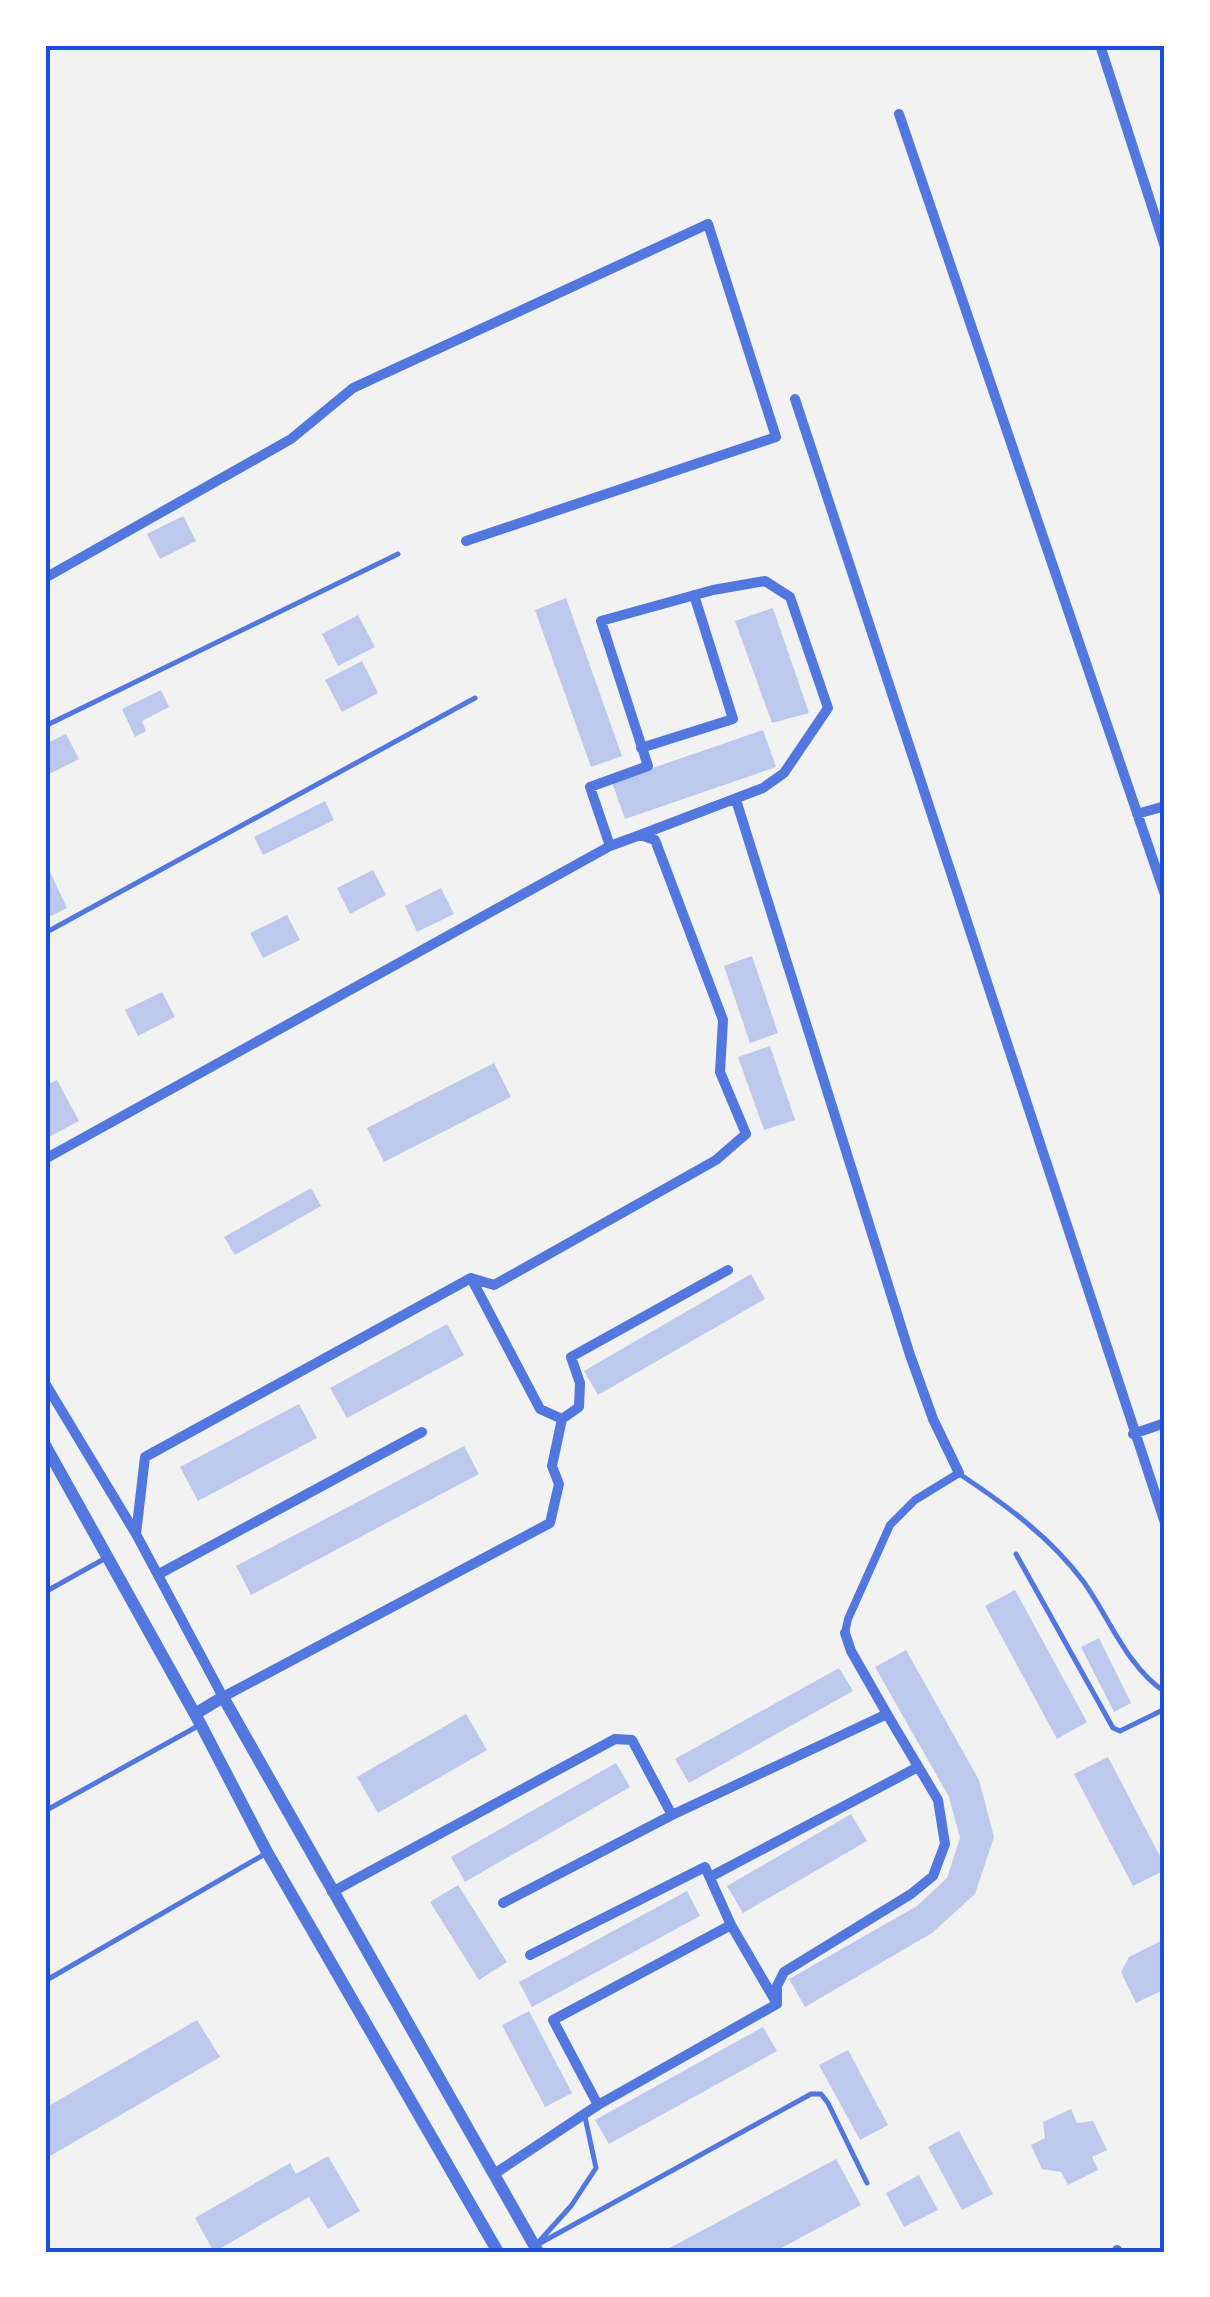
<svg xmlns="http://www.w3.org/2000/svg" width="1210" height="2297" font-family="Georgia,serif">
	<rect width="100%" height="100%" fill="#f2f2f2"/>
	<path fill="#bdc9ec" d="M183 516 196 541 160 559 147 534Z
		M566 598 622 756 591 767 535 610Z
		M773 608 809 713 772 723 735 621Z
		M358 615 375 647 338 666 322 634Z
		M362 661 378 693 342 712 325 680Z
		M161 690 169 707 142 721 146 731 135 737 122 709Z
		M763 730 776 767 625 819 612 782Z
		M66 734 79 759 45 776V744Z
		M325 801 334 820 263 855 254 837Z
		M373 870 386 895 350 914 337 888Z
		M50 872 67 908 45 919V874Z
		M441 888 454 914 417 932 405 906Z
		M287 915 300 940 263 958 250 933Z
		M752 956 778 1033 750 1043 724 966Z
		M162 992 175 1017 138 1036 125 1010Z
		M770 1046 795 1120 764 1130 738 1057Z
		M494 1063 511 1097 384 1162 367 1128Z
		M57 1080 79 1121 45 1139V1086Z
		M311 1188 321 1206 235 1255 224 1237Z
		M751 1274 765 1299 598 1395 584 1371Z
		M447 1324 464 1355 347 1418 330 1388Z
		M299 1404 317 1438 198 1501 180 1467Z
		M464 1446 479 1474 251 1595 236 1566Z
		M1015 1590 1087 1722 1057 1739 985 1606Z
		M1099 1638 1131 1703 1114 1712 1081 1647Z
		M906 1650 979 1780 994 1837 975 1894 932 1933 805 2007 789 1979 917 1906 947 1878 960 1838 949 1797 875 1667Z
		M839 1668 853 1691 689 1783 675 1759Z
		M466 1714 487 1750 378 1813 357 1777Z
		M1108 1757 1165 1866V1870L1133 1886 1074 1774Z
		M616 1763 630 1787 465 1882 451 1857Z
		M851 1814 867 1841 743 1913 727 1886Z
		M458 1885 507 1962 479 1980 430 1902Z
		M687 1891 700 1916 532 2007 519 1982Z
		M1165 1939V1989L1136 2003 1121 1972 1129 1957Z
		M529 2011 572 2093 545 2107 502 2025Z
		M197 2020 220 2057 45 2159V2108Z
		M763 2027 777 2051 609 2144 595 2120Z
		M848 2050 888 2125 860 2140 819 2065Z
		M1071 2109 1077 2123 1093 2121 1107 2150 1092 2157 1098 2170 1068 2185 1061 2172 1042 2169 1031 2145 1045 2138 1043 2122Z
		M959 2131 993 2194 962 2210 928 2147Z
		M328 2156 360 2211 328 2229 309 2197 214 2252 195 2218 290 2163 296 2174Z
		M836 2159 861 2205 774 2252H662Z
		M919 2175 938 2210 904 2227 886 2193Z"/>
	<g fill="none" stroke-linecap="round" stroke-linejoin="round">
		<path stroke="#5277de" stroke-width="5" d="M45 726 398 554
			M45 933 475 698
			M961 1475C1006 1505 1050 1537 1083 1581 1109 1617 1127 1667 1165 1692
			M1016 1554 1113 1728 1120 1731 1165 1709
			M45 1592 104 1559
			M45 1811 198 1726
			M45 1981 265 1854
			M585 2117 596 2168 571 2206 535 2246 811 2094H821L828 2103 867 2183"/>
		<path stroke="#5277de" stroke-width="8" d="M845 1633 848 1619 890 1525 915 1500 959 1473"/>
		<path stroke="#5277de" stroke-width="10" d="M1100 45 1165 247
			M899 114 1165 895
			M795 399 1165 1523
			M45 578 291 439 353 388 708 224 776 437 466 541
			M641 748 733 719 694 595
			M736 800 910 1355 933 1419 959 1473
			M1137 814 1165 806
			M610 846 590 787 648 766 601 621 713 590 765 581 790 597 828 708 784 773 763 788 640 835
			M45 1159 610 846 640 835 655 840 723 1020 720 1072 746 1134 716 1160 494 1285 471 1278
			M45 1383 136 1534
			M562 1419 552 1466 559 1484 550 1523 223 1697 136 1534 145 1457 471 1278 540 1409 562 1419 579 1407 580 1383 571 1357 728 1270
			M1133 1434 1165 1423
			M159 1574 422 1432
			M845 1633 851 1651 887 1714
			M710 1877 918 1767
			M332 1892 615 1739 632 1740 672 1815 503 1903
			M731 1925 776 2002
			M530 1955 705 1867 731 1925 553 2020 598 2105 777 2004V1986L784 1972 911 1894 933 1876 945 1844 938 1800 887 1714 672 1815
			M494 2174 598 2105
			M1117 2250 1118 2252"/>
		<path stroke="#5277de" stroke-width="12" d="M45 1445 201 1725 267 1852 498 2252
			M195 1714 223 1697 538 2252"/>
	</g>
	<rect width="1210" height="2297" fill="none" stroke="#ffffff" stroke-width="95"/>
	<rect x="48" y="48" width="1114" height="2202" fill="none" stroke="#1d4ed8" stroke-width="4"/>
</svg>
